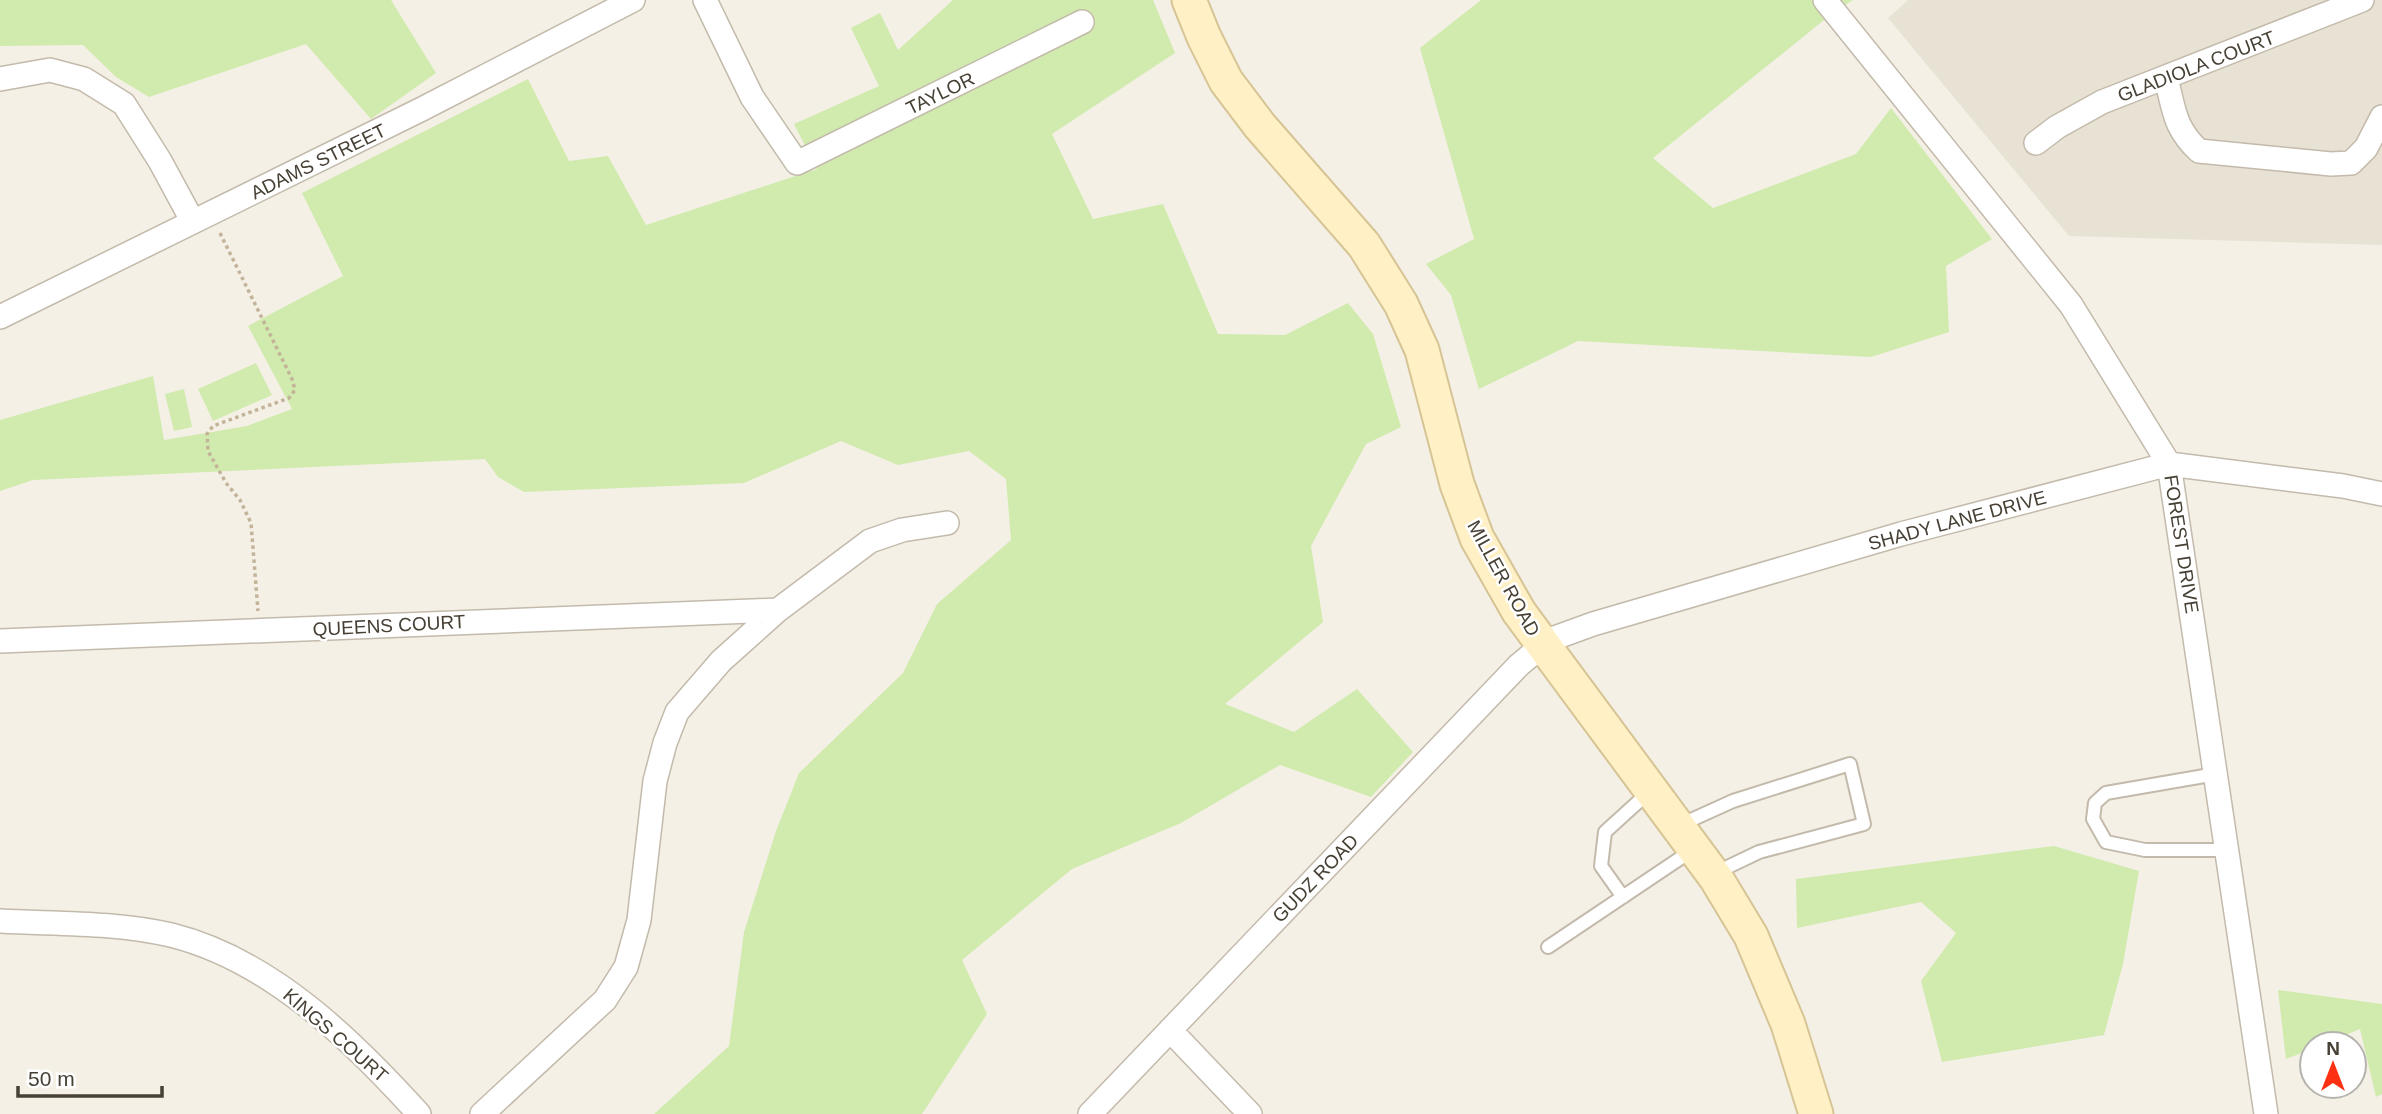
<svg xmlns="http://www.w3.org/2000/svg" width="2382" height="1114" font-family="Helvetica,sans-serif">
	<rect width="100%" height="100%" fill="#f4f0e6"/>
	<path fill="#e8e2d4" d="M1908 0H2382V245L2069 236 1888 18Z"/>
	<path fill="#d0ebad" d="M0 0H391L436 73 371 119 306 44 149 97 116 77 83 45 0 46Z
		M953 0H1153L1175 53 1052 134 1093 219 1163 204 1218 334 1285 335 1348 303 1373 334 1401 427 1366 444 1311 546 1323 622 1225 704 1294 732 1357 689 1413 752 1371 797 1280 765 1181 823 1072 869 962 960 987 1014 922 1114H654L729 1046 744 932 776 831 799 773 903 673 937 604 1011 540 1006 479 969 451 898 465 841 441 744 483 524 492 498 477 485 459 33 480 0 491V420L153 376 164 440 247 426 292 409 248 326 343 276 302 193 528 79 569 161 608 156 646 225 817 169 794 124 879 86 851 28 880 13 898 50Z
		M1481 0H1853L1834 12 1653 158 1713 208 1856 154 1891 108 1992 239 1946 266 1949 332 1871 357 1578 341 1479 389 1451 295 1426 264 1474 239 1420 48Z
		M256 363 272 395 213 421 198 389Z
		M184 389 192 427 174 431 165 394Z
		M2054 846 2139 871 2123 964 2104 1035 1942 1062 1921 981 1956 933 1921 902 1797 928 1796 879Z
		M2278 990 2382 1004V1094L2376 1097 2360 1029 2324 1044H2312V1049L2286 1059Z"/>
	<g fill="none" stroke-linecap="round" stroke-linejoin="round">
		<g stroke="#c3baab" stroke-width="16">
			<path id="lane" d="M2216 774 2106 793 2095 803 2093 819 2106 842 2145 850H2228
				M1680 825 1733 801 1850 764 1864 824 1759 852 1713 874
				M1623 897 1601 866 1605 832 1649 792
				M1548 947 1694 849"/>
		</g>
		<g stroke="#c3baab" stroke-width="26">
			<path id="street" d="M705 0 752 97 797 163 1082 22
				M1825 0 2071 305 2169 464 2266 1114
				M2166 78C2174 109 2174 128 2199 151L2331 164 2351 163 2366 148 2382 117
				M0 79 50 70 84 79 124 104 160 161 193 222
				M2036 143 2057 127 2102 102 2362 0
				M0 317 422 109 633 0
				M0 641 778 610
				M0 921C56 924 116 922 171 935 271 960 352 1040 419 1114
				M1170 1030 1250 1114
				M482 1114 605 1000 626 967 639 920 655 781 665 743 677 712 721 661 778 610 870 541 902 530 947 523
				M1090 1114 1519 665 1549 640 1593 624 1901 534 2169 464 2343 486 2382 494"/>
		</g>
		<g stroke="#d7c494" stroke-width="37">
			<path id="secondary" d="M1189 0 1204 37 1226 81 1260 126 1364 245 1401 304 1422 350 1457 484 1477 538 1519 612 1716 878 1751 936 1788 1024 1816 1114"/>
		</g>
		<path stroke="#c3b399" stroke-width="3.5" stroke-dasharray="3.5 3.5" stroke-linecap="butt" d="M220 233 292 379 295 390 289 398 213 426 207 434 208 451 226 483 240 500 251 523 258 611"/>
		<use href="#lane" stroke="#fff" stroke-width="12"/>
		<use href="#street" stroke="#fff" stroke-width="23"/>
		<use href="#secondary" stroke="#fff0c6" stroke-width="33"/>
	</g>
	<g text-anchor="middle" stroke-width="5" stroke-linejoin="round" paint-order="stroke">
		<g font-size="19" fill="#474035" stroke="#fff">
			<text transform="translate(2196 66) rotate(-21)" y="7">GLADIOLA COURT</text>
			<text transform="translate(940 93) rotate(-26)" y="7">TAYLOR</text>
			<text transform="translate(318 161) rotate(-26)" y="7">ADAMS STREET</text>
			<text transform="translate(1957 520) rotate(-15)" y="7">SHADY LANE DRIVE</text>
			<text transform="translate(2182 544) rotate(81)" y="7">FOREST DRIVE</text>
			<text transform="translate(1504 578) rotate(61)" y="7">MILLER ROAD</text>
			<text transform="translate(389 625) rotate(-3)" y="7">QUEENS COURT</text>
			<text transform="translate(1315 878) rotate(-46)" y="7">GUDZ ROAD</text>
			<text transform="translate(336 1035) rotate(41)" y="7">KINGS COURT</text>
		</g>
	</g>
	<g transform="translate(2333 1065)"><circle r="33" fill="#ffffff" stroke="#b5b3ae" stroke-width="2"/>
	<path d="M0-5L12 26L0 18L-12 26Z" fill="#ff3113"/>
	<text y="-10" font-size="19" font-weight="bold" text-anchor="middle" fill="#474035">N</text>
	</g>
	<path d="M18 1086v10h144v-10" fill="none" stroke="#474035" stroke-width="3.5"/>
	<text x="28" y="1086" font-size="21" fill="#474035" stroke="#ffffff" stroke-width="5" paint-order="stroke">50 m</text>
</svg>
